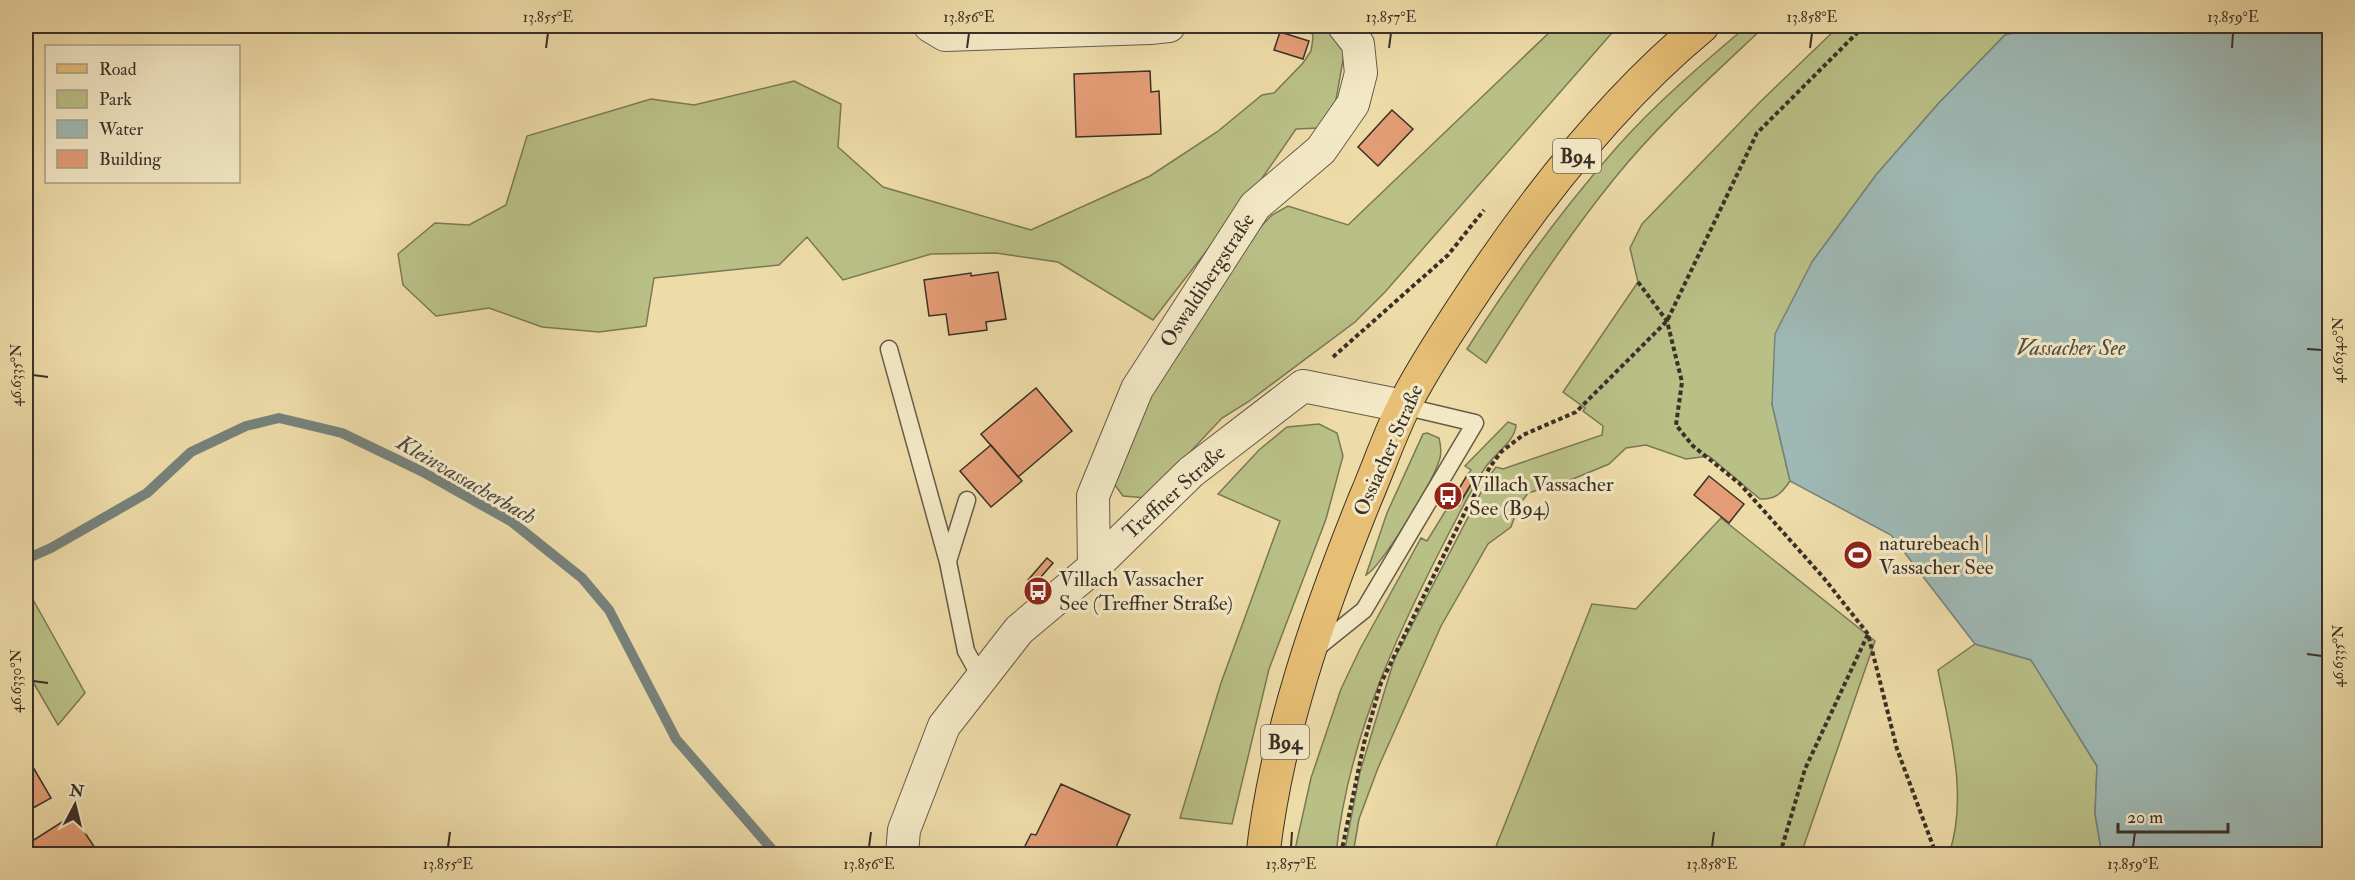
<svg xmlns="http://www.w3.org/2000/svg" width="2355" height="880" font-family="'IM FELL Double Pica',serif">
	<rect width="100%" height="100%" fill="#eddba8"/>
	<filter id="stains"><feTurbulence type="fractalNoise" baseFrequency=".00333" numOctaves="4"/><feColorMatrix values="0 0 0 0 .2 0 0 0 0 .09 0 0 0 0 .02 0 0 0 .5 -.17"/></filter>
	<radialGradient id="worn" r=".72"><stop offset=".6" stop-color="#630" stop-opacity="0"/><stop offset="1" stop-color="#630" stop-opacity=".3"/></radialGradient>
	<path fill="#b9c086" stroke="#7a7856" stroke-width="1.5" d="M1311 26H1329L1345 49 1335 105 1319 128 1296 129 1256 187 1153 320 1058 262 996 253 931 254 843 280 807 237 779 265 654 278 646 326 599 332 542 327 489 308 436 316 403 285 398 254 435 223 469 225 506 205 527 136 651 99 694 105 794 81 841 104 838 147 883 187 1031 230 1150 176 1217 132 1262 95 1274 93 1303 63 1311 51 1313 38Z
		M1556 26H1618L1385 292 1355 322 1248 402 1222 418 1147 498 1123 496 1110 478 1114 442 1210 280 1272 215 1288 206 1348 225Z
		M1747 26H1765C1713 75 1659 123 1614 179 1567 237 1526 300 1486 363L1467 349C1512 278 1561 211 1617 147 1656 103 1702 64 1747 26Z
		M1839 26H2044L2005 35 1938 104 1876 175 1812 262 1772 404 1790 481C1782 493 1775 500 1760 499L1709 456 1686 459 1646 445 1626 448 1609 464 1568 481 1528 493 1518 507 1511 527 1488 544 1441 626 1378 768 1359 819 1353 854H1344L1360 772 1394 660 1490 475 1496 467 1503 469 1602 435 1603 426 1583 411 1585 408 1563 392 1638 282 1630 248 1642 224 1759 103Z
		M1508 422 1516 425C1515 442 1494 454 1485 468 1476 482 1468 497 1460 512 1403 620 1349 731 1336 854H1294L1311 778 1341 689 1360 649 1421 538 1427 541 1451 502 1459 506 1473 481 1466 477 1471 470 1465 466Z
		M1319 424 1337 433 1343 456 1326 519 1269 669 1232 824 1180 818 1221 683 1280 521 1218 494 1259 450 1287 427Z
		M1427 433 1439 438C1441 446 1442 454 1439 461 1433 481 1382 566 1366 575L1387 513 1423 434Z
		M1721 518 1875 641 1801 854H1493L1592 604 1636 609Z
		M26 587 85 693 58 725 26 670Z
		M1975 644 2031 660 2097 766 2095 814 2102 854H1949C1969 796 1949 729 1938 670Z"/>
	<path fill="#9eb8b4" stroke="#76827c" stroke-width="1.5" d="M2044 26H2329V854H2102L2095 814 2097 766 2031 660 1975 644 1891 535 1790 481 1772 404 1775 334 1812 262 1876 175 1938 104 2005 35Z"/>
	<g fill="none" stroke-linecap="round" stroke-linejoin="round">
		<path stroke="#76827c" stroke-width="10" d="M26 559 51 548 147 493 191 452 246 426 279 418 342 433 423 472 512 522 582 578 609 610 676 739 776 854"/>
	</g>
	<path fill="#e49d76" stroke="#3a3027" stroke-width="1.5" d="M1280 32 1309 41 1303 59 1274 50Z
		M1150 71 1151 92 1159 91 1161 134 1076 137 1074 74Z
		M1392 110 1413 129 1378 166 1358 147Z
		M998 272 1006 319 986 322 987 330 949 335 946 314 929 316 924 280 971 273V276Z
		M1036 388 1072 431 1018 477 981 434Z
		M991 445 1022 481 991 507 960 471Z
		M1709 476 1744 504 1729 523 1694 495Z
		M1466 477 1473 481 1458 506 1451 502Z
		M1047 558 1053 563 1034 585 1028 580Z
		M26 755 51 798 26 812Z
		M1061 784 1130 815 1113 854H1021L1031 834 1036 835Z
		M73 815 99 854H26V845Z"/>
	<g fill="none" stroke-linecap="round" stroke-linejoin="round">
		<g stroke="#675b47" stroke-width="19">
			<path id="service" d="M889 349 948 562 966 651 981 678
				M948 561 967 500
				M1313 651 1364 610 1475 423 1403 406"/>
		</g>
		<g stroke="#675b47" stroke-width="34">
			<path id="minor" d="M930 26 945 35 1150 28 1169 26
				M1094 567 1093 496 1137 389 1255 206 1321 150 1353 104 1361 73 1358 44 1344 26
				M902 854 904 830 944 726 1019 630 1094 567 1191 472 1303 386 1403 406"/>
		</g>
		<g stroke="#3a3027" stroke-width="35">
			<path id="primary" d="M1263 854C1277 732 1319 613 1365 499 1378 469 1389 436 1404 406 1420 373 1441 342 1461 311 1526 211 1610 102 1702 26"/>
		</g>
		<path stroke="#3a3027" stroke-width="4" stroke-dasharray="4.5 3" stroke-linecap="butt" d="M1638 282 1667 321 1682 382 1676 425 1693 446 1740 484 1823 577 1868 634 1897 749 1936 854
			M1333 357 1448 255 1484 210
			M1341 854 1364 743 1381 683 1466 510 1490 467 1501 452 1523 435 1576 412 1667 321 1757 133 1864 26
			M1780 854 1805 769 1868 634"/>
		<use href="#service" stroke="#f3e8c6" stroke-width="16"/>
		<use href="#minor" stroke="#f3e8c6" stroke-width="32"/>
		<use href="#primary" stroke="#e6be74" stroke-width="33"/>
	</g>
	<path fill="none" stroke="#3a3027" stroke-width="2" d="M546 48 548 33M967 48 969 33M1389 48 1391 33M1810 48 1812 33M2232 48 2233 33M2307 349 2322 350M33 375 48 377M2307 654 2322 656M33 681 48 683M448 847 450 832M869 847 871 832M1291 847 1292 832M1712 847 1714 832M2133 847 2135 832"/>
	<defs>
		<g id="bus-disc" transform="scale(1.5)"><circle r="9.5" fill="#8f2418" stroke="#f3e8c6"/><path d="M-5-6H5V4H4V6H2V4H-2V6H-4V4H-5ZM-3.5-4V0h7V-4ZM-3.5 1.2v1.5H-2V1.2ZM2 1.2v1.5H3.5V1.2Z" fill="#fff"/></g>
		<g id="stadium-disc" transform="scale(1.5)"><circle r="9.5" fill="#8f2418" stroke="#f3e8c6"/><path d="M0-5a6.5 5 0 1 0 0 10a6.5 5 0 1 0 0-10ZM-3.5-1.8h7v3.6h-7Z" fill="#fff"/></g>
	</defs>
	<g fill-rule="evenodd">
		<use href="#bus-disc" x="1448" y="496"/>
		<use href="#stadium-disc" x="1858" y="555"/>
		<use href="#bus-disc" x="1038" y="591"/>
	</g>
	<g text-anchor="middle" stroke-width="6" stroke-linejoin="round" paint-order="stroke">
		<g fill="#f3e8c6" stroke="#726757" stroke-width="1.5">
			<rect x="1553" y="139" width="48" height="34" rx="4.5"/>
			<rect x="1261" y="725" width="48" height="34" rx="4.5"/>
		</g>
		<g font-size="20" font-weight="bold" fill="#3a3027">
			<text x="1577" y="163">B94</text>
			<text x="1285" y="749">B94</text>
		</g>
		<g font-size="21" fill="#3a3027" stroke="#f3e8c6">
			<text transform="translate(1207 280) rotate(-57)" y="7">Oswaldibergstraße</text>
			<text transform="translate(1388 450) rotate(-66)" y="7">Ossiacher Straße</text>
			<text transform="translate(1174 492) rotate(-42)" y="7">Treffner Straße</text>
		</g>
		<g font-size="21" fill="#3a3027" stroke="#f3e8c6" text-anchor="start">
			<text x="1469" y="491">Villach Vassacher<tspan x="1469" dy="24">See (B94)</tspan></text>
			<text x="1879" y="550">naturebeach |<tspan x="1879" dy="24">Vassacher See</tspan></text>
			<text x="1059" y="586">Villach Vassacher<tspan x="1059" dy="24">See (Treffner Straße)</tspan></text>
		</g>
		<g font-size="22" font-style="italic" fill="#4e4b43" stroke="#f3e8c6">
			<text x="2071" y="355">Vassacher See</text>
			<text transform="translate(467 479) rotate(30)" y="8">Kleinvassacherbach</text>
		</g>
	</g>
	<rect width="2355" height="880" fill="none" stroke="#eddba8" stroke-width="66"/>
	<rect x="45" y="45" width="195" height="138" fill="#f3e8c6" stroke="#a99e86" stroke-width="1.5"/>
	<rect x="57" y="64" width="30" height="9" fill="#e6be74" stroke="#a99e86" stroke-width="1.5"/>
	<text x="99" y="75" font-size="18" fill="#3a3027">Road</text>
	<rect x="57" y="90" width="30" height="18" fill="#b9c086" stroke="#a99e86" stroke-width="1.5"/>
	<text x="99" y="105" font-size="18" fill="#3a3027">Park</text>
	<rect x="57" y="120" width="30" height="18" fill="#9eb8b4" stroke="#a99e86" stroke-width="1.5"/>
	<text x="99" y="135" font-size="18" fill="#3a3027">Water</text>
	<rect x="57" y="150" width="30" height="18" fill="#e49d76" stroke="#a99e86" stroke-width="1.5"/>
	<text x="99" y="165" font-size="18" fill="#3a3027">Building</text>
	<g transform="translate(75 805) rotate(7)" stroke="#f3e8c6" stroke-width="4.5" paint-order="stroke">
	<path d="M0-4.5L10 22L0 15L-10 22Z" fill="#3a3027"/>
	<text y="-9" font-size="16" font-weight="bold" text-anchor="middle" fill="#3a3027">N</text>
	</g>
	<path d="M2118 823v9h110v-9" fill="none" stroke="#3a3027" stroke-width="3"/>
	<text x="2127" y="823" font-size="18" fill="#3a3027" stroke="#f3e8c6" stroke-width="4.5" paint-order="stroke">20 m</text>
	<rect x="33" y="33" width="2289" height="814" fill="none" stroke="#3a3027" stroke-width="2"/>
	<g font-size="15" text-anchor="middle" fill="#3a3027">
		<text x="548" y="22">13.855°E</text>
		<text x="969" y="22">13.856°E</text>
		<text x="1391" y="22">13.857°E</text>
		<text x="1812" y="22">13.858°E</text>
		<text x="2233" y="22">13.859°E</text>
		<text transform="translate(2338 350) rotate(-90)" y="5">46.6340°N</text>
		<text transform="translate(16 375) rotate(-90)" y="5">46.6335°N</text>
		<text transform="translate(2338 656) rotate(-90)" y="5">46.6335°N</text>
		<text transform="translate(16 681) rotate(-90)" y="5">46.6330°N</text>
		<text x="448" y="869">13.855°E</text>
		<text x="869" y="869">13.856°E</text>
		<text x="1291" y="869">13.857°E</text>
		<text x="1712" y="869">13.858°E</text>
		<text x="2133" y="869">13.859°E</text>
	</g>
	<rect width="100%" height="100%" filter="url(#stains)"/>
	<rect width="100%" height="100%" fill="url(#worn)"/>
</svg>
